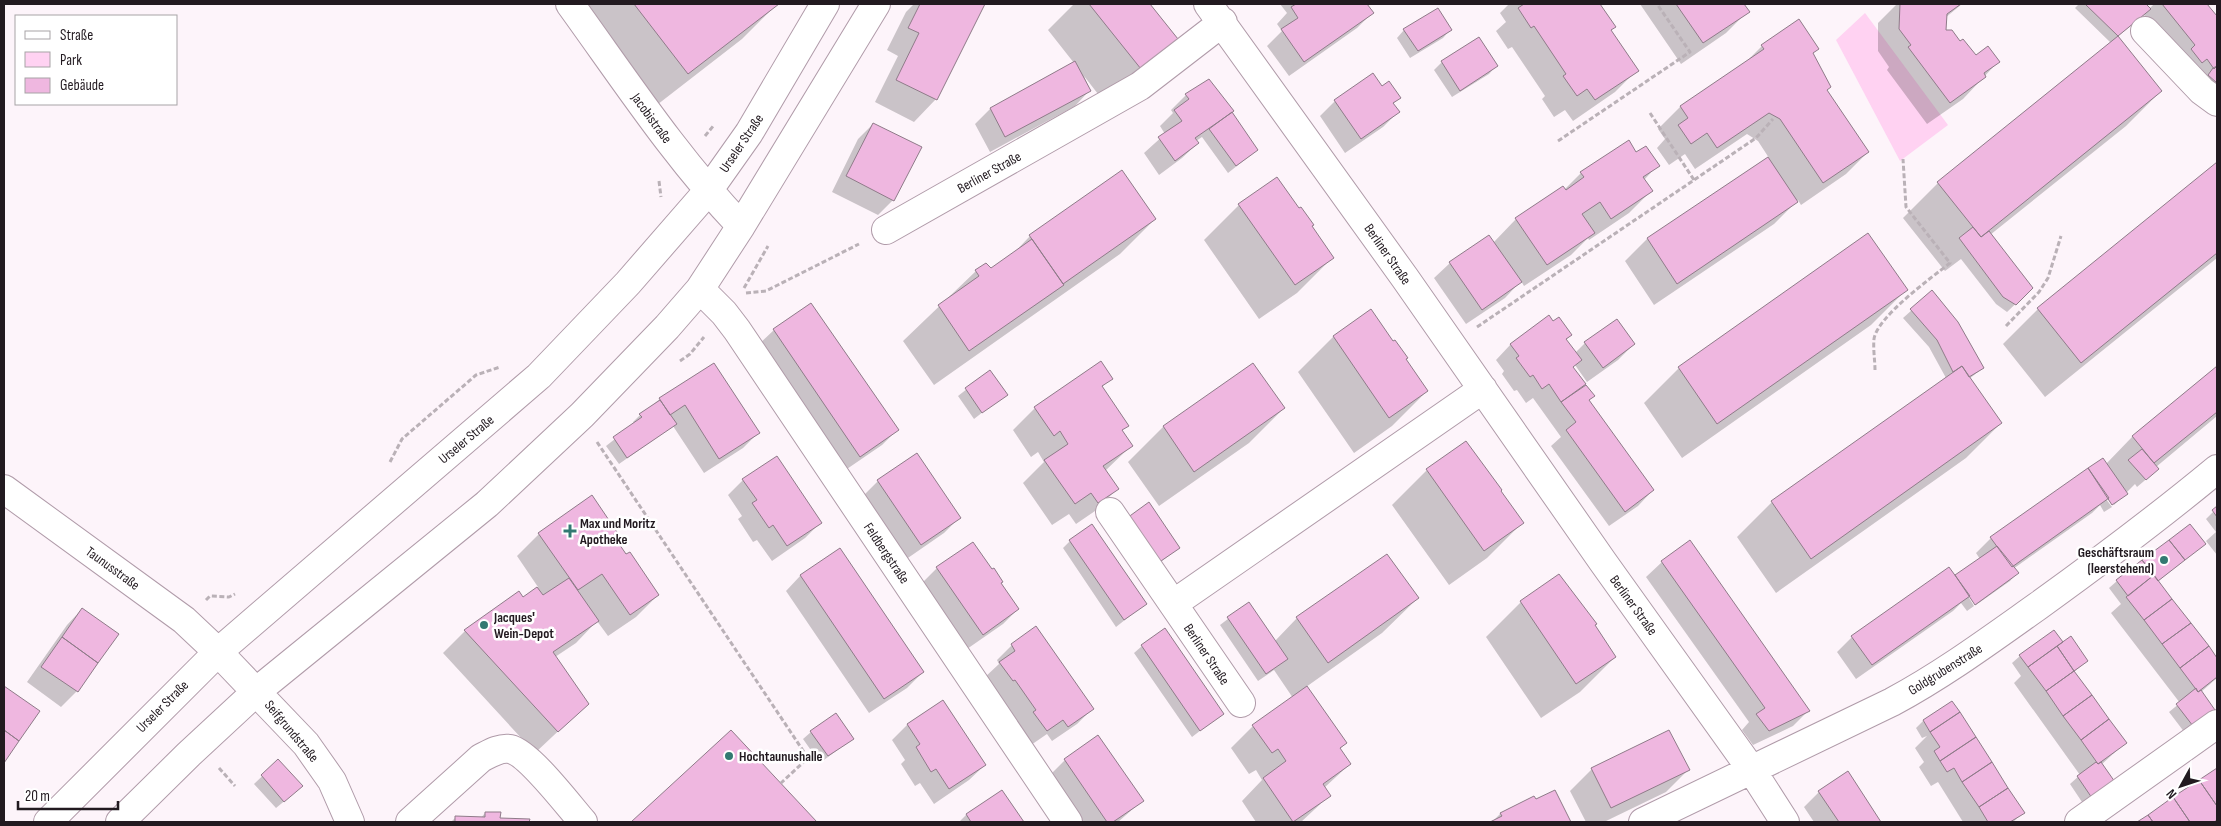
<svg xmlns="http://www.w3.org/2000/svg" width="2221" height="826" font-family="'Sofia Sans Condensed',sans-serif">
	<rect width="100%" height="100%" fill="#fdf4fa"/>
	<path fill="#ffd2f2" d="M1865 13 1948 125 1900 161 1836 40Z"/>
	<path fill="#0003" d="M572 4H777L742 39 653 108Z
		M914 4H984L936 99 914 122 875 102 898 56 887 50 906 12Z
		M1074 4H1149L1177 39 1142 74 1105 103 1084 76 1090 90 1075 106 990 152 975 124 990 109 1074 63 1048 30Z
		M1280 4H1366L1372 13 1357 28 1289 76 1267 46 1282 31 1277 24 1287 13Z
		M1509 4H1598L1614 27 1610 31 1637 70 1615 92 1573 121 1565 110 1554 117 1542 99 1545 96 1512 47 1508 49 1496 31 1506 22 1500 13Z
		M1640 4H1743L1748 11 1726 33 1681 64Z
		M1897 4H1962L1945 18V31L1976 57 1998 62 1963 99 1927 124 1887 70 1889 67 1878 51V23Z
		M2079 4H2144L2149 9 2154 4H2205L2217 18V90L2180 61 2144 15 2117 37 2161 91 2126 126 1990 235 2032 288 2007 312 1996 304 1961 259 1945 271 1903 218 1938 183 2111 43 2075 8Z
		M1404 30H1450L1443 38 1410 58 1397 38Z
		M1478 38 1496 66 1489 74 1452 97 1434 70 1442 62Z
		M1762 46 1817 49 1812 54 1826 90 1868 152 1846 174 1801 205 1798 200 1774 224 1654 305 1625 261 1647 239 1769 158 1758 141 1747 134 1695 169 1685 154 1669 165 1657 148 1665 139 1658 129 1680 107 1743 65Z
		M1382 88 1399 98 1393 104 1398 112 1383 127 1345 153 1320 116 1335 101Z
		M1186 95 1230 113 1257 150 1228 173 1202 137 1196 141 1198 143 1182 158 1159 175 1144 153 1165 134 1160 126 1173 113 1171 110Z
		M873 124 893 200 878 215 832 192 858 139Z
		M1636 154 1658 165 1644 180 1651 191 1629 213 1589 240 1588 238 1571 255 1524 286 1521 281 1505 298 1466 324 1434 278 1450 263 1493 243 1516 219 1564 190 1581 173Z
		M2217 164V258L2045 397 2003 344 2038 309Z
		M1277 178 1332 258 1297 293 1259 319 1204 240 1239 205Z
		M1155 219 1120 254 934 385 903 341 976 271 990 270 1011 256 1030 236Z
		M1906 290 1871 325 1682 458 1644 403 1679 368Z
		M1932 292 1983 368 1969 379 2001 423 1966 458 1776 593 1737 537 1772 502 1946 378 1929 347 1903 318Z
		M811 305 897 430 882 445 844 471 758 345 774 330Z
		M1371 311 1427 391 1392 426 1354 453 1298 372 1333 337Z
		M1553 323 1571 335 1566 340 1575 353 1585 343 1634 344 1618 360 1587 382 1575 365 1572 368 1593 396 1588 401 1653 490 1638 506 1609 526 1551 446 1561 437 1533 398 1526 403 1517 390 1514 391 1502 374 1504 371 1496 360 1511 344Z
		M1253 364 1284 408 1249 443 1159 506 1128 462 1163 427Z
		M714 365 758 433 743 448 704 473 673 426 619 464 606 446 634 424 633 422 640 415 660 399Z
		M2217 368V416L2156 467 2150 476 2137 487 2135 484 2114 505 2108 497 2106 499 2112 507 2104 512 2100 505 2092 513 2013 569 2017 573 2010 581 1976 605 1970 595 1968 596 1974 606 1967 611 1961 603 1953 611 1856 679 1837 652 1852 637 1955 577 1980 559 1976 553 1991 538 2106 464 2132 437Z
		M990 371 1006 394 974 419 958 396Z
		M1111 378 1101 388 1127 426 1121 431 1131 446 1105 471 1117 489 1095 511 1076 524 1069 514 1052 525 1023 483 1044 462 1038 452 1031 457 1013 430 1035 408Z
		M1465 443 1522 523 1487 558 1449 585 1392 505 1427 470Z
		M743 480 820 523 805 538 772 561 757 540 753 542 738 519 742 516 728 495Z
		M878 481 959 518 944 533 905 560 863 496Z
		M1149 504 1179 548 1150 570Z
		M2217 508V555L2206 541 2216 532 2206 519Z
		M539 534 612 536 658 595 636 617 608 636 597 621 576 643 555 657 587 704 535 753 443 653 465 631 519 593 523 598 538 587 517 556Z
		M1070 541 1145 604 1116 627 1063 548Z
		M1690 542 1809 710 1793 726 1753 745 1742 730 1749 722 1646 577 1662 562Z
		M2204 544 2157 582 2217 659V678L2201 692 2214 710 2185 733 2169 712 2180 703 2111 613 2121 604 2109 588 2117 581Z
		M937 568 1000 583 1018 609 1003 624 967 649 922 583Z
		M801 575 923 672 907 688 869 713 786 591Z
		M1559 576 1615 657 1580 692 1541 718 1486 637 1521 602Z
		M1418 598 1382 633 1306 687 1346 743 1340 749 1350 764 1324 788 1329 796 1301 822H1256L1242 801 1262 780 1256 770 1249 774 1231 748 1253 726 1293 698 1274 670 1258 681 1220 625 1249 603 1275 641 1297 618Z
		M82 609 117 634 77 691 61 707 27 682 67 625Z
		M2063 644 2087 661 2074 672 2125 743 2101 765 2113 782 2084 805 2070 784 2080 775 2014 683 2021 676 2012 663 2020 656Z
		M1012 645 1092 709 1077 724 1052 741 1047 734 1031 745 1019 728 1021 726 999 694 997 696 984 678 999 664 997 660Z
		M1142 646 1222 714 1192 737 1134 653Z
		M4 687 38 712 4 760Z
		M943 701 985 765 969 780 934 804 920 783 915 786 901 764 905 760 892 740 907 725Z
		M1952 702 2023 813 2013 822H1963L1938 782 1931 786 1919 767 1924 762 1915 748 1927 736 1922 738 1916 728 1923 721Z
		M731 732 815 822H633Z
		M811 732 852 739 820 763 803 739Z
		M1098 737 1142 801 1118 822H1082L1049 776 1065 760Z
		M278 761 293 794 276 808 254 784Z
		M1592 769 1688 770 1666 792 1604 822H1586L1570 791Z
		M2217 769V822H2139Z
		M1848 773 1879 822H1814L1804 807 1819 792Z
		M1002 791 1023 822H959L966 815Z
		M1554 792 1570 822H1492L1500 814 1534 798 1536 801Z
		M485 813 499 819 528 820V822H451L455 818 480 819Z"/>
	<path fill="#efb7e0" stroke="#8f7b89" d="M634 4H779L688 74Z
		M920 4H985L937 100 896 80 919 33 908 28Z
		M1089 4H1150L1178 39 1141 69Z
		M1296 4H1367L1374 13 1304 62 1281 29 1298 18 1291 7Z
		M1524 4H1600L1616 27 1611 30 1639 71 1595 100 1587 89 1577 96 1563 76 1566 74 1534 26 1531 28 1518 8Z
		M1676 4H1744L1750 12 1703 43Z
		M1900 4H1961L1947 14 1946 30H1952L1960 41 1963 39 1976 55 1988 46 2000 62 1984 73 1986 77 1950 103 1908 47 1911 45 1899 29Z
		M2085 4H2146L2151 9 2118 36Z
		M2162 4H2207L2217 16V66L2214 69 2207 59 2202 63 2191 49 2195 45Z
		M1438 8 1452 30 1418 51 1403 29Z
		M1799 19 1819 49 1813 53 1831 87 1827 90 1869 152 1823 183 1780 119 1769 113 1717 148 1707 133 1691 144 1678 125 1688 118 1680 106 1764 49 1761 45Z
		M2118 36 2162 91 1981 237 1937 182Z
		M1479 37 1498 66 1460 91 1441 61Z
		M1075 61 1091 91 1005 137 990 108Z
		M2217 66V83L2208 75 2213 68Z
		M1373 73 1382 86 1389 81 1401 98 1393 103 1400 112 1361 139 1334 100Z
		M1209 79 1234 111 1195 138 1199 143 1175 161 1158 137 1182 121 1174 110 1189 99 1185 94Z
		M1232 112 1258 150 1236 166 1209 129Z
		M873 123 922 147 894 201 846 176Z
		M1629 140 1636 152 1646 146 1660 166 1643 177 1653 191 1611 219 1600 202 1582 214 1595 233 1547 265 1515 218 1563 186 1566 190 1584 177 1580 172Z
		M1768 157 1798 202 1677 284 1647 238Z
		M2217 162V253L2081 363 2037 308Z
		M1122 170 1156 219 1063 284 1029 235Z
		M1277 177 1299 208 1301 207 1314 225 1312 226 1334 258 1295 285 1238 204Z
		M1973 227 1981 237 1989 231 2033 288 2016 305 2003 297 1959 238Z
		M1868 233 1908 290 1717 424 1678 367Z
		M1489 235 1522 282 1482 310 1449 262Z
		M1032 239 1064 285 969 351 938 305 979 276 975 270 986 263 991 268Z
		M1932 290 1958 322 1984 368 1969 377 1962 366 1953 372 1937 340 1910 309Z
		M811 303 899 430 860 457 773 329Z
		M1371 309 1393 341 1395 340 1408 358 1406 359 1428 391 1389 418 1333 336Z
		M1549 315 1553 321 1559 317 1572 335 1566 339 1582 360 1573 367 1586 384 1561 402 1549 384 1542 389 1533 375 1530 377 1516 358 1519 356 1510 344Z
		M1617 319 1635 344 1603 368 1584 342Z
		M1101 361 1113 379 1102 386 1129 426 1122 430 1133 446 1103 466 1119 489 1098 503 1091 493 1075 504 1044 460 1068 444 1060 431 1054 436 1034 407Z
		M714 363 760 433 719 459 685 405 670 415 659 398Z
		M1253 363 1285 408 1194 472 1163 426Z
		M1962 366 2002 423 1811 559 1771 501Z
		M2217 366V412L2154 463 2132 436Z
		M990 370 1008 395 982 413 965 388Z
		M1586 385 1595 396 1589 400 1654 490 1625 512 1566 430 1576 422 1561 402Z
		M660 400 677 424 627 458 613 437 642 417 639 414Z
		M1466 441 1502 490 1501 491 1524 523 1484 551 1426 469Z
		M2142 449 2159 469 2146 480 2128 460Z
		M917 453 961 518 921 545 877 480Z
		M777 456 822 523 787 546 773 525 769 528 752 503 757 500 742 479Z
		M2103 458 2128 494 2112 505 2088 468Z
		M2088 468 2109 498 2012 567 1990 537Z
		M592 495 617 532 613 535 626 554 630 552 659 595 630 615 602 574 578 590 538 533Z
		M1149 502 1180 548 1158 563 1127 518Z
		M2217 506V517L2212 510Z
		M1092 524 1147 604 1124 620 1069 540Z
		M2190 524 2206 544 2185 560 2169 540Z
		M1690 540 1810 711 1769 731 1756 714 1765 708 1661 561Z
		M2169 540 2185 560 2158 581 2142 560Z
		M973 542 992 569 994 568 1003 582 1001 583 1019 609 983 635 936 567Z
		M1997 546 2019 573 1975 605 1955 575Z
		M840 548 924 672 884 699 800 575Z
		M1387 554 1419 598 1328 663 1296 617Z
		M2142 560 2154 575 2128 596 2116 580Z
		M1949 567 1970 596 1872 665 1851 636Z
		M1559 574 1597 624 1595 625 1616 657 1576 684 1520 601Z
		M2154 575 2172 599 2144 620 2126 597Z
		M569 578 599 621 553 652 589 704 558 732 464 630 519 591 523 597 537 587 543 595Z
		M2172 599 2191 623 2162 644 2144 620Z
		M1249 602 1288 659 1266 674 1227 617Z
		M82 608 119 634 98 663 62 637Z
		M2191 623 2209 646 2180 668 2162 644Z
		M1036 626 1094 709 1068 727 1063 720 1047 731 1033 712 1036 710 1015 680 1013 681 999 662 1015 651 1011 644Z
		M1165 628 1224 714 1200 731 1141 645Z
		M2054 630 2063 642 2028 667 2019 655Z
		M2071 636 2088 661 2074 671 2057 646Z
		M62 637 98 663 78 692 41 667Z
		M2057 646 2074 671 2046 691 2028 667Z
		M2209 646 2217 658V677L2198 692 2180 668Z
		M2074 671 2092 695 2063 716 2046 691Z
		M4 686 40 711 19 741 4 730Z
		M1307 686 1347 743 1340 748 1351 764 1323 784 1331 796 1293 822 1263 778 1286 761 1278 749 1272 753 1252 725Z
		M2196 688 2198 692 2201 690 2215 710 2193 726 2176 704Z
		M2092 695 2109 719 2081 740 2063 716Z
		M943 700 986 765 949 789 936 769 931 772 916 747 920 744 907 724Z
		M1952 701 1960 712 1930 732 1923 720Z
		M1960 712 1976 737 1940 761 1934 751 1940 747 1930 732Z
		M836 713 854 739 828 756 810 731Z
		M2109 719 2127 743 2098 764 2081 740Z
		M4 730 19 741 4 763Z
		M731 730 817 822H631Z
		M1669 730 1690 770 1611 808 1591 768Z
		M1098 735 1144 801 1113 822H1107L1064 759Z
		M1976 737 1992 762 1962 782 1954 768 1947 772 1940 761Z
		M278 759 303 786 284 802 261 775Z
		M1992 762 2008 788 1979 807 1962 782Z
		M2096 762 2098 764 2101 762 2115 782 2092 798 2077 776Z
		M2217 768V806L2199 780Z
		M1848 771 1881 822H1839L1818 791Z
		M2199 780 2217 806V820L2214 822H2190L2173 797Z
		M2008 788 2025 813 2010 822H1988L1979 807Z
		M1002 790 1024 822H971L966 814Z
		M1555 790 1571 822H1490L1502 816 1500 813 1534 796 1536 799Z
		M2173 797 2190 822H2153L2148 815Z
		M485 812H501L500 818 530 819 529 822H455V816L485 817Z
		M2148 815 2153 822H2137Z"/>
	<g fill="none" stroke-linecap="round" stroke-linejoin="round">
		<g stroke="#b09ba9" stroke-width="30">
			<path id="minor" d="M570 4C625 80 676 158 741 226
				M1208 4 1405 278 1603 562 1751 769 1785 822
				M2145 31 2202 91 2217 102
				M886 230 1140 86 1223 22
				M700 289 724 313 737 330 1068 822
				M4 489 184 620 218 652 306 744 332 781 350 822
				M1110 512 1241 703
				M1173 604 1483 389
				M48 822 218 652 539 376 628 283 708 191 749 133 825 4
				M120 822 189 754 257 691 487 504 582 415 667 327 700 289 741 226 876 4
				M410 822 481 758C489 754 500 747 510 749 529 753 569 806 583 822
				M1643 822 1892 702C1944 674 1990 640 2038 606 2099 562 2159 517 2217 469
				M2079 822 2217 724"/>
		</g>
		<path stroke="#bab1b7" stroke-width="3" stroke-dasharray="5 2.5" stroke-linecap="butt" d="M1650 113 1694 180
			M705 136 714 125
			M1558 141 1690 52 1657 4
			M659 181 661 197
			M744 288 768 246
			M746 293 766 291 859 244
			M2006 326 2039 292 2048 278 2061 236
			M1477 327 1756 138 1773 119
			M680 361 690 354 704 337
			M1875 370C1875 361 1873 349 1874 339 1877 317 1931 278 1950 263L1906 207 1903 159
			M597 442 808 758 781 783
			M390 462 402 439 476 375 500 367
			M206 600 210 596 229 597 235 594
			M219 768 235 786"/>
		<use href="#minor" stroke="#fff" stroke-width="28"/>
	</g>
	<g fill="#327972" stroke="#fff" stroke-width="2">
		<path d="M567.5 523.5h5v5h5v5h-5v5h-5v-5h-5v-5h5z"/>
		<circle cx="2164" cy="560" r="5"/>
		<circle cx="484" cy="625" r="5"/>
		<circle cx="729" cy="756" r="5"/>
	</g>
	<g text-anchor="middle" stroke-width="5" stroke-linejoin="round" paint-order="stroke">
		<g font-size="14" fill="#221a20" stroke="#fff">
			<text transform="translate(652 118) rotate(54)" y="5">Jacobistraße</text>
			<text transform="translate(741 143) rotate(-56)" y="5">Urseler Straße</text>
			<text transform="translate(989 172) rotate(-29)" y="5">Berliner Straße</text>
			<text transform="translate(1388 254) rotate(55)" y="5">Berliner Straße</text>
			<text transform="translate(466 439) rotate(-40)" y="5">Urseler Straße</text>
			<text transform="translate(887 553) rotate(56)" y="5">Feldbergstraße</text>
			<text transform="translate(113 568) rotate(36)" y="5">Taunusstraße</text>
			<text transform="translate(1634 605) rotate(54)" y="5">Berliner Straße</text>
			<text transform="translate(1207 654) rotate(56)" y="5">Berliner Straße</text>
			<text transform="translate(1945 669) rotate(-32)" y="5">Goldgrubenstraße</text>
			<text transform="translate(162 706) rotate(-45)" y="5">Urseler Straße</text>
			<text transform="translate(292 731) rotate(50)" y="5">Seifgrundstraße</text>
		</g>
		<g font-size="14" font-weight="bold" fill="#221a20" stroke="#fff" text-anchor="start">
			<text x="580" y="528">Max und Moritz<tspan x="580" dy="16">Apotheke</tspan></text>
			<text x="2154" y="557" text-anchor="end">Geschäftsraum<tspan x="2154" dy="16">(leerstehend)</tspan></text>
			<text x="494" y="622">Jacques'<tspan x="494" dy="16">Wein-Depot</tspan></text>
			<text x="739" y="761">Hochtaunushalle</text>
		</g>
	</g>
	<rect width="2221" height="826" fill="none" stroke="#221a20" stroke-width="10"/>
	<rect x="15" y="15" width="162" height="90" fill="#ffffff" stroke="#a7a3a6"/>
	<rect x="25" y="31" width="25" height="8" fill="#ffffff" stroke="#a7a3a6"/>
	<text x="60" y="40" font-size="15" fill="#221a20">Straße</text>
	<rect x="25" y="52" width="25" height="15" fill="#ffd2f2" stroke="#a7a3a6"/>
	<text x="60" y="65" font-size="15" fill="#221a20">Park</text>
	<rect x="25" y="78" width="25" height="15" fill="#efb7e0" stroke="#a7a3a6"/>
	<text x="60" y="90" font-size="15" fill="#221a20">Gebäude</text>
	<g transform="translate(2181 786) rotate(230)" stroke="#ffffff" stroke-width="4" paint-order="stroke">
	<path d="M0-4L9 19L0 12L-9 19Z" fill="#221a20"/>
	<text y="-8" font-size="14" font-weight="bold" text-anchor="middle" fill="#221a20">N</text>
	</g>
	<path d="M18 801v8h100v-8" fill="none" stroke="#221a20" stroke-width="2.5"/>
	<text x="25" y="801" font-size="15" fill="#221a20" stroke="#ffffff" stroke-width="4" paint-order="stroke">20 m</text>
</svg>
